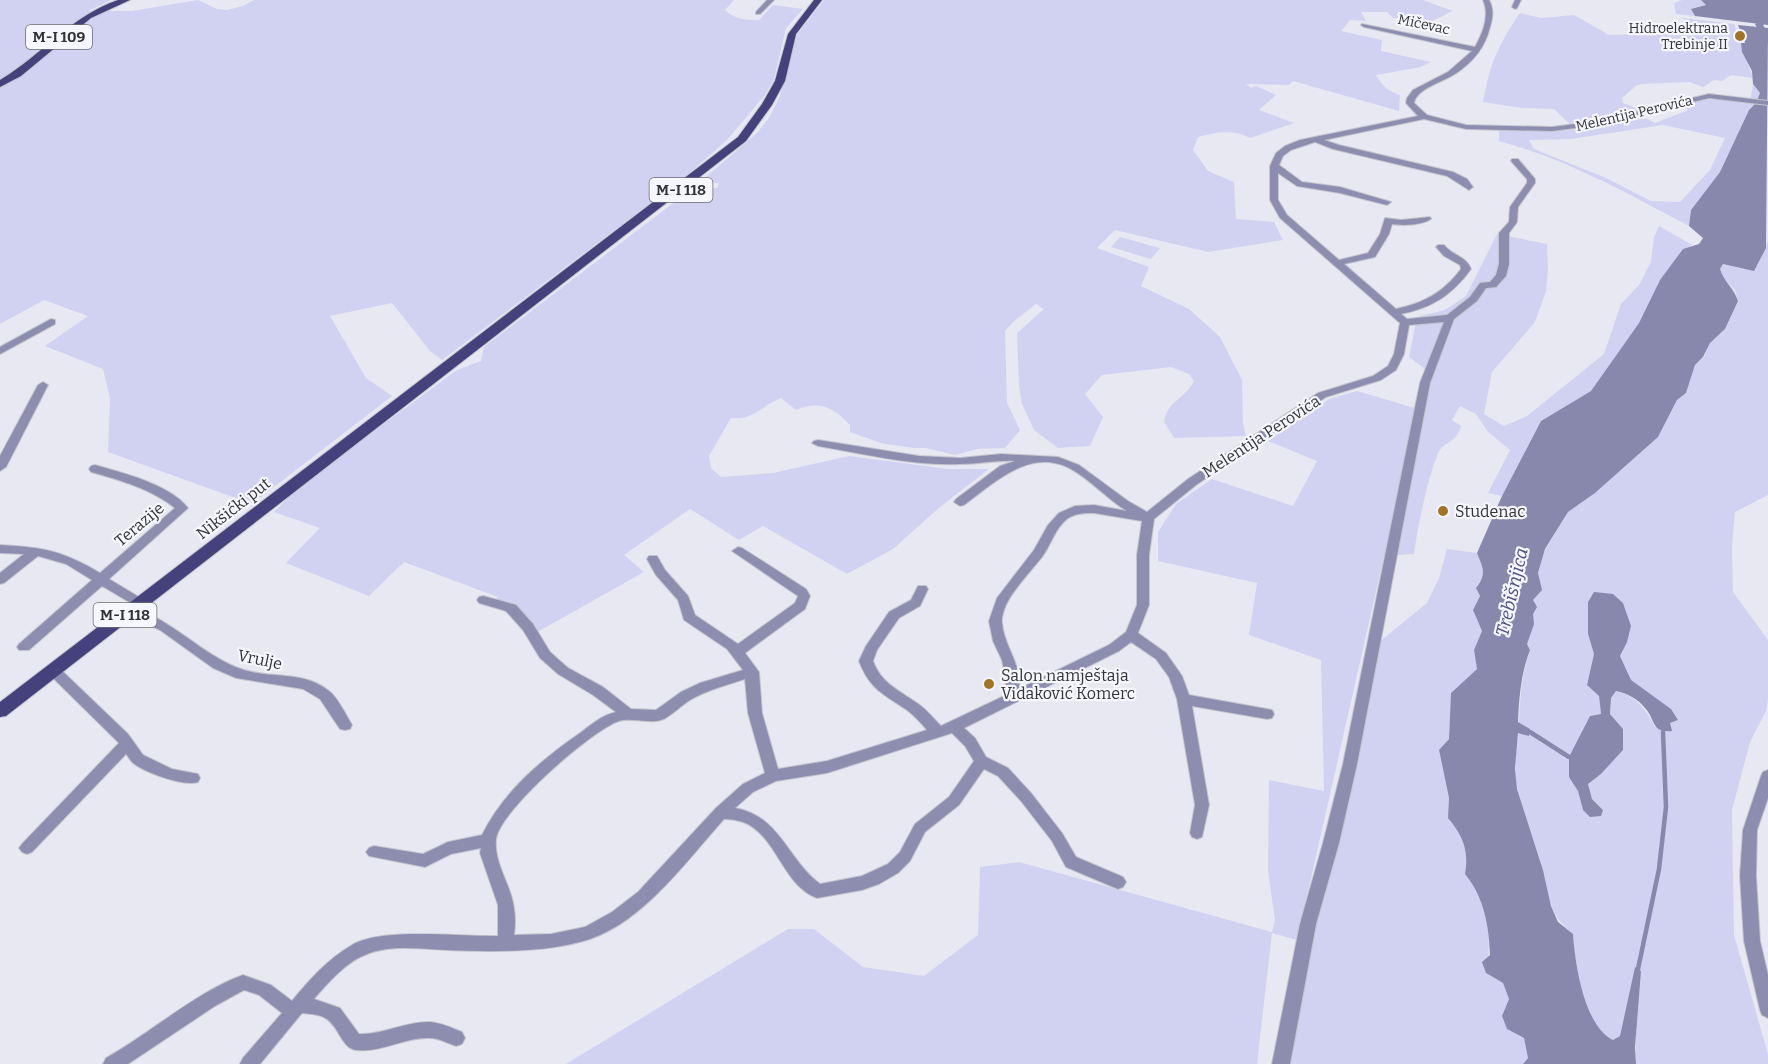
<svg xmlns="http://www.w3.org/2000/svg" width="1768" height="1064" font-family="Bitter,serif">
	<rect width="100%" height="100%" fill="#e8e8f2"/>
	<path fill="#d1d2f1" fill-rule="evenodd" d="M0 0H111L88 11H132L198 0 217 9 227 10 243 6 254 0H734L725 10C733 19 747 20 759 20L773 5 803 9 786 28 774 79 765 95 727 140 685 177 442 360 430 351 392 303 330 316 366 378 392 396 252 504 108 452 110 398 103 369 45 346 88 316 44 300 0 324Z
		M824 0H1423L1453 11 1432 21 1393 18 1387 12H1361L1366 21 1350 20 1341 31 1382 40 1381 51 1431 62 1421 67 1376 75C1382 86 1388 91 1400 95L1399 111 1293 81 1289 85 1246 84 1251 88 1256 86 1276 95 1259 110 1294 123 1250 138C1234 129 1215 132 1198 137L1193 150 1208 171 1234 182 1236 219 1274 222 1283 240 1208 252 1115 230 1097 248 1149 267 1141 286 1189 309 1220 337 1242 380 1243 423 1246 436 1174 438 1164 422C1167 401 1185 399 1194 381L1189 374 1171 367 1102 375 1085 394 1103 417 1090 446 1058 448 1034 430 1022 404 1019 386 1017 333 1044 309 1036 304 1014 321 1005 331 1007 403 1020 430 1005 448 977 449 955 455 926 448H913L881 443 850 432V425C834 407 819 400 796 410L781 398C763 405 752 421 731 418L709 456 711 468 721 477 773 473 849 456 948 469H989L940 507 893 549 847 574 763 526 739 540 690 509 624 555 644 572 532 635 511 608 493 603 498 597 404 562 369 596 286 563 320 528 274 512 300 486 457 370 481 361 484 347 693 188H717L719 183H699L757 133 769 118 780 96 794 42 799 32Z
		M1682 0H1701L1706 5 1691 9 1695 16 1676 14 1674 3Z
		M1520 13 1541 18 1574 15 1609 35 1688 33 1683 18 1734 24 1753 78 1731 75 1722 81 1714 80 1703 87 1689 82 1643 84 1637 85 1622 98 1623 103 1641 110 1570 124 1554 109 1521 108 1483 102C1490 64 1498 45 1520 13Z
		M1753 84 1760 93 1756 104 1749 110 1720 172 1691 210 1689 226C1627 193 1566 159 1499 141V128L1552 129 1637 114 1655 123 1689 110 1674 103 1709 96 1750 101ZM1663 125 1725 138 1710 170 1680 202 1651 201 1606 178 1534 149 1529 140 1571 139Z
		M1659 226 1692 245 1683 250 1660 280 1639 323 1591 391 1541 421 1502 496 1488 493 1510 450 1488 432 1476 414 1460 406 1452 420 1461 426C1457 443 1444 441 1438 453 1427 480 1418 526 1414 554L1384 556 1297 940 1272 933 1257 1064H566L788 929H814L863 967 924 976 978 935 980 867 1019 862 1272 932 1275 920 1268 871 1269 780 1324 791 1321 660 1249 635 1257 583 1158 561V532L1176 504 1212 479 1293 506 1317 461 1268 441 1329 399 1357 391 1415 408 1425 369 1409 357 1417 317 1445 310 1466 296 1497 234 1547 244 1548 270 1546 291 1535 322 1492 372 1484 414 1504 426 1527 416 1604 354 1621 304 1639 285 1651 262 1654 237Z
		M1768 229V495L1735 512 1732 545 1733 592 1768 640V699L1766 711 1750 742 1732 810 1734 935 1768 1054V1064H1636L1635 968 1620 1036 1613 1040C1584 1026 1575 963 1573 934 1547 913 1551 899 1543 870 1536 843 1525 817 1518 791 1513 773 1517 754 1518 736 1520 706 1520 678 1530 650L1527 644 1533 600 1541 590 1538 573 1545 550 1568 512 1595 493 1658 437 1677 400 1686 393 1695 365 1704 357 1710 343 1725 329 1738 301 1735 290 1722 277 1720 269 1723 264 1745 269 1757 266 1768 241ZM1613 594C1633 613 1632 633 1620 656L1631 681 1671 709 1670 723 1655 727C1646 709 1636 696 1616 691L1611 698 1610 714 1623 729V750L1601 774 1588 784 1592 799 1603 810H1583L1578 791 1581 734 1590 716 1601 714 1599 696 1587 685 1594 654 1588 634Z
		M1120 237 1160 248 1151 259 1111 247Z
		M1447 549 1477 553C1483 568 1487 574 1476 587L1480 596 1473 610 1482 631 1474 650 1477 669 1451 693 1449 739 1439 751 1449 798 1448 818C1463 836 1469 850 1465 874 1487 901 1493 939 1486 973L1503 983 1509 999 1502 1016 1507 1029 1524 1038 1528 1058 1523 1064H1281L1373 647 1427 603 1439 578Z"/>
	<path fill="#8888ac" d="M1701 0H1768V25L1695 16 1691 9 1706 5Z
		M1738 25 1768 28 1766 248 1754 271 1723 264 1720 269C1724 282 1734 288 1738 301L1725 329 1710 343 1703 357 1695 365 1686 393 1677 400 1658 437 1595 493 1568 512 1545 549 1538 573 1542 590 1533 600 1537 607 1533 614 1534 624 1527 644 1530 650C1521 673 1519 698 1518 722L1530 729 1529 736 1518 733 1515 769 1517 789 1543 870 1551 906 1558 922 1573 934C1575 963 1584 1026 1613 1040L1620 1036 1635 967 1641 971 1635 1047 1636 1064H1523L1528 1058 1524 1038 1507 1029 1502 1016 1509 999 1503 983 1486 973 1482 962 1490 955C1489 926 1484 897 1465 874 1469 850 1463 836 1448 818L1449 798 1439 750 1449 739 1451 693 1477 669 1474 650 1482 631 1473 610 1480 596 1476 588C1487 574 1483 568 1477 553L1502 496 1541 421 1591 391 1639 323 1660 280 1683 249 1699 244 1703 238 1689 226 1691 210 1720 172 1749 110 1756 103 1760 93 1753 84 1752 71 1742 52 1741 43H1745Z
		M1594 592 1613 594 1623 603 1631 626 1627 642 1620 656 1631 680 1671 709 1678 720 1670 723 1672 731C1651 733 1656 720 1645 708 1638 699 1627 693 1616 691L1611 698 1610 714 1623 729V750L1601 774 1588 784 1592 799 1603 810 1601 816 1590 817 1583 810 1578 791 1569 777V757L1590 716 1601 714 1599 696 1587 685 1594 654 1588 634V602Z"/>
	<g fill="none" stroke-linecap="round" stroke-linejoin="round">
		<path stroke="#8888ac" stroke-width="4.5" d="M1530 732 1569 757
			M1638 969 1659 869 1666 807 1663 732"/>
		<path fill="#8888ac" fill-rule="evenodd" d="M1768 17V22L1763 25 1768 34V43L1764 41 1755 24Z"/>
		<g stroke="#c4c4cd" stroke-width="2">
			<path id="minor" d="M767 0H774L760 14H756V12Z
				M1483 0H1489C1494 9 1493 18 1490 27 1485 48 1473 62 1455 74 1443 82 1417 88 1414 103L1427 115 1466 125 1552 127 1598 121 1709 94 1768 101V105L1709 98 1598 125 1552 131 1466 129 1424 119 1324 140 1339 145 1453 172 1467 179 1473 187 1469 190 1447 176 1333 149 1315 142 1291 150 1283 156 1279 165 1302 182 1340 187 1391 202 1387 205 1340 193 1297 186 1278 173V200L1287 215 1339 260 1368 253 1380 234 1385 218 1401 220 1430 217 1431 219C1422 225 1404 226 1392 224L1389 234 1375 257 1344 264 1396 309C1424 303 1444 292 1461 269L1460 265 1444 256 1436 247 1438 245H1444C1452 255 1467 257 1471 269 1452 295 1432 308 1401 314L1407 319 1447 315 1470 297 1480 283 1490 282 1496 275 1499 264V233L1509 222 1510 207 1527 183V179L1511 161 1512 159H1518L1535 179V183L1518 207 1517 222 1509 233V264L1506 276 1496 287 1486 288 1477 301 1454 319 1430 383 1357 764 1339 843 1316 924 1290 1064H1272L1300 924 1323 843 1343 764 1420 383 1444 322 1409 325 1404 354 1396 370 1381 380 1326 397 1196 485 1154 519 1149 555V605L1138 633 1166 653 1182 676 1189 695 1267 709 1272 710 1274 714 1272 718 1267 719 1192 706 1209 805 1202 837 1197 839 1192 837 1190 833 1195 805 1177 699 1169 677 1156 659 1131 642 1119 651 964 728 975 738 986 757 1008 768 1031 793 1062 833 1076 857 1123 877 1126 882 1123 887 1118 889 1066 867 1052 841 1021 801 998 776 984 769 959 805 925 832 910 861 898 873 879 884 862 890 817 898C782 885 777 835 743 822 737 820 730 819 724 819 687 860 645 920 590 939 549 953 489 952 446 950 419 949 390 944 365 955 346 962 327 984 314 999L340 1008 359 1034C383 1035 406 1021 430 1022 442 1023 452 1028 462 1032L465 1038 462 1044 456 1046C447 1043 439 1038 429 1038 404 1037 382 1053 356 1050 341 1048 339 1025 325 1018 319 1014 310 1014 302 1013L260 1064H240L243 1058 282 1013 259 995 244 990 215 1006 128 1064H103L106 1058C151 1033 196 992 243 975L271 985 292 1001C310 979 328 959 352 945 383 927 460 937 498 936V905L480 853 481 848 451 854 425 867 369 856 366 852 369 848 374 846 423 854 448 842 482 835C504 791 540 761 580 733 591 725 602 715 616 712L593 695 558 674 540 658 523 630 506 611 479 603 477 600 479 597 483 596 516 605 533 624 550 652 568 668 603 687 631 709 656 710 681 692 700 683 743 670 727 649 684 620 678 600 656 575 647 559 649 556H657L665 570 688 596 695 615 738 644 795 603 798 596 732 551 738 547 742 548 806 589 810 596 805 609 745 653 759 672 762 713 778 769 827 761 927 730C921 723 915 716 907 710 884 694 870 690 859 661L866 646 889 612 911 600 918 586H926L928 589 920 606 899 618 877 650 873 661C881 683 898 690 917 703 926 709 933 718 941 726L1004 696 1006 680 1002 660 993 641 989 621 997 598 1034 550 1048 525 1059 513 1075 506 1094 505 1127 511C1107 499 1091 480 1071 469 1031 447 995 482 964 505L960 506 954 502 956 499 1000 466 1015 461C997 460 979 464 960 464 913 466 865 454 818 446L812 443 814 441 818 440 919 456 960 458 1001 454 1058 457 1079 465 1128 501 1147 512 1188 479 1318 393 1373 376 1388 366 1394 354 1400 323 1280 218 1270 200V166L1276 153 1285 146 1300 140 1418 116 1406 103 1407 98 1413 90 1448 72 1472 51 1364 27 1361 25 1362 24 1475 47C1483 33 1490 15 1483 0ZM1094 513 1142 521 1137 555V605L1126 632 1109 645 1019 689C1022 664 1004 647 1002 623 1001 617 1005 606 1008 601 1017 585 1031 571 1042 557 1051 545 1055 528 1067 519 1075 513 1085 513 1094 513ZM745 679 748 713 765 773 743 784 716 808 638 892 612 912 585 927 551 934 514 935C516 922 515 908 511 895 505 876 494 859 496 839 500 810 592 730 619 721 633 717 651 725 664 719 673 714 681 706 690 700 707 690 727 685 745 679ZM952 733 965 746 974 761 949 797 915 824 900 852 888 864 862 876 820 884C787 859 780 816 735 808L753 792 776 781 827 773Z
				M1515 0H1521L1517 8 1515 9 1512 7Z
				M51 319 55 320V324L0 354V347Z
				M43 382 48 385 6 467 0 471V456L38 385Z
				M95 465C123 473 169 484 188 508L109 579 144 600 146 603 144 606H136L102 586 29 650H19L17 647 19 644 92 580 66 564 38 556 4 583 0 584V573L24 554 0 553V545C43 547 63 551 100 573L175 508C151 489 120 480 91 472L89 469 91 466Z
				M130 607C173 619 201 655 241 669 269 679 304 670 329 691 338 698 346 715 352 725L350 729 345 730 340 729 320 699 303 689 236 678 213 668 160 630 125 614 124 611 125 608Z
				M53 665 58 667 128 734 143 755 172 769 198 774 200 778 198 782C184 787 143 772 132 762 130 760 128 756 126 754L32 852 27 854 22 852 19 848 22 844 119 743 48 673 46 670 48 667Z
				M1768 770V798L1757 830 1756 876 1760 941 1768 975V1018L1762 1015 1760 1010 1744 941 1740 876 1743 830 1761 776 1763 772Z"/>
		</g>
		<g stroke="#c4c4cd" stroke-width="2">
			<path id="major" d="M118 0H130L91 18 21 76 0 87V80C42 55 71 16 118 0Z
				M814 0H822L796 34 785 81 772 105 746 141 6 716 0 717V702L738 137 762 104 775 81 788 34Z"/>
		</g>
		<use href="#minor" fill="#8d8db0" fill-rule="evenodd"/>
		<use href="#major" fill="#45417c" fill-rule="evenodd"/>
	</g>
	<g fill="#a37328" stroke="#f5f6fe" stroke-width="2">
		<circle cx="1740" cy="36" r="6"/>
		<circle cx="1443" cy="511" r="6"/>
		<circle cx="989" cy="684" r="6"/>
	</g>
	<g text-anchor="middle" stroke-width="4.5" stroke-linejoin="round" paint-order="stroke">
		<g font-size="14" fill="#333337" stroke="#f5f6fe">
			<text transform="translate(1424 24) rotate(12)" y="5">Mičevac</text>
			<text transform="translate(1634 113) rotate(-13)" y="5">Melentija Perovića</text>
		</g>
		<g font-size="14" fill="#333337" stroke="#f5f6fe" text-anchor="end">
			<text x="1728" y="33">Hidroelektrana<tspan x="1728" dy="16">Trebinje II</tspan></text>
		</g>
		<g fill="#f5f6fe" stroke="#6d6e73" stroke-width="1.5">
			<rect x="26" y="25" width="66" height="24" rx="4.5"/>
			<rect x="649.5" y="178" width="63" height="24" rx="4.5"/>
			<rect x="93.5" y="603" width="63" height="24" rx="4.5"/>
		</g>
		<g font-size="15" font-weight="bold" fill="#333337">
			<text x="59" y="42">M-I 109</text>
			<text x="681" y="195">M-I 118</text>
			<text x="125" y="620">M-I 118</text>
		</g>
		<g font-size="16" fill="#333337" stroke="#f5f6fe">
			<text transform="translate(1261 436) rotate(-33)" y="6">Melentija Perovića</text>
			<text transform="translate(233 508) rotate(-38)" y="6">Nikšićki put</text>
			<text transform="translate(139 524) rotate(-40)" y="6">Terazije</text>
			<text transform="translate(260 659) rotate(12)" y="6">Vrulje</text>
		</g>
		<g font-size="16" fill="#333337" stroke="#f5f6fe" text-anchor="start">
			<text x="1455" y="517">Studenac</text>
			<text x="1001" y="681">Salon namještaja<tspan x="1001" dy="18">Vidaković Komerc</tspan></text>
		</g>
		<g font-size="18" font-style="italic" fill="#4f4d81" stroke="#f5f6fe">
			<text transform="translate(1512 592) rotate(-77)" y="6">Trebišnjica</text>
		</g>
	</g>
</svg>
